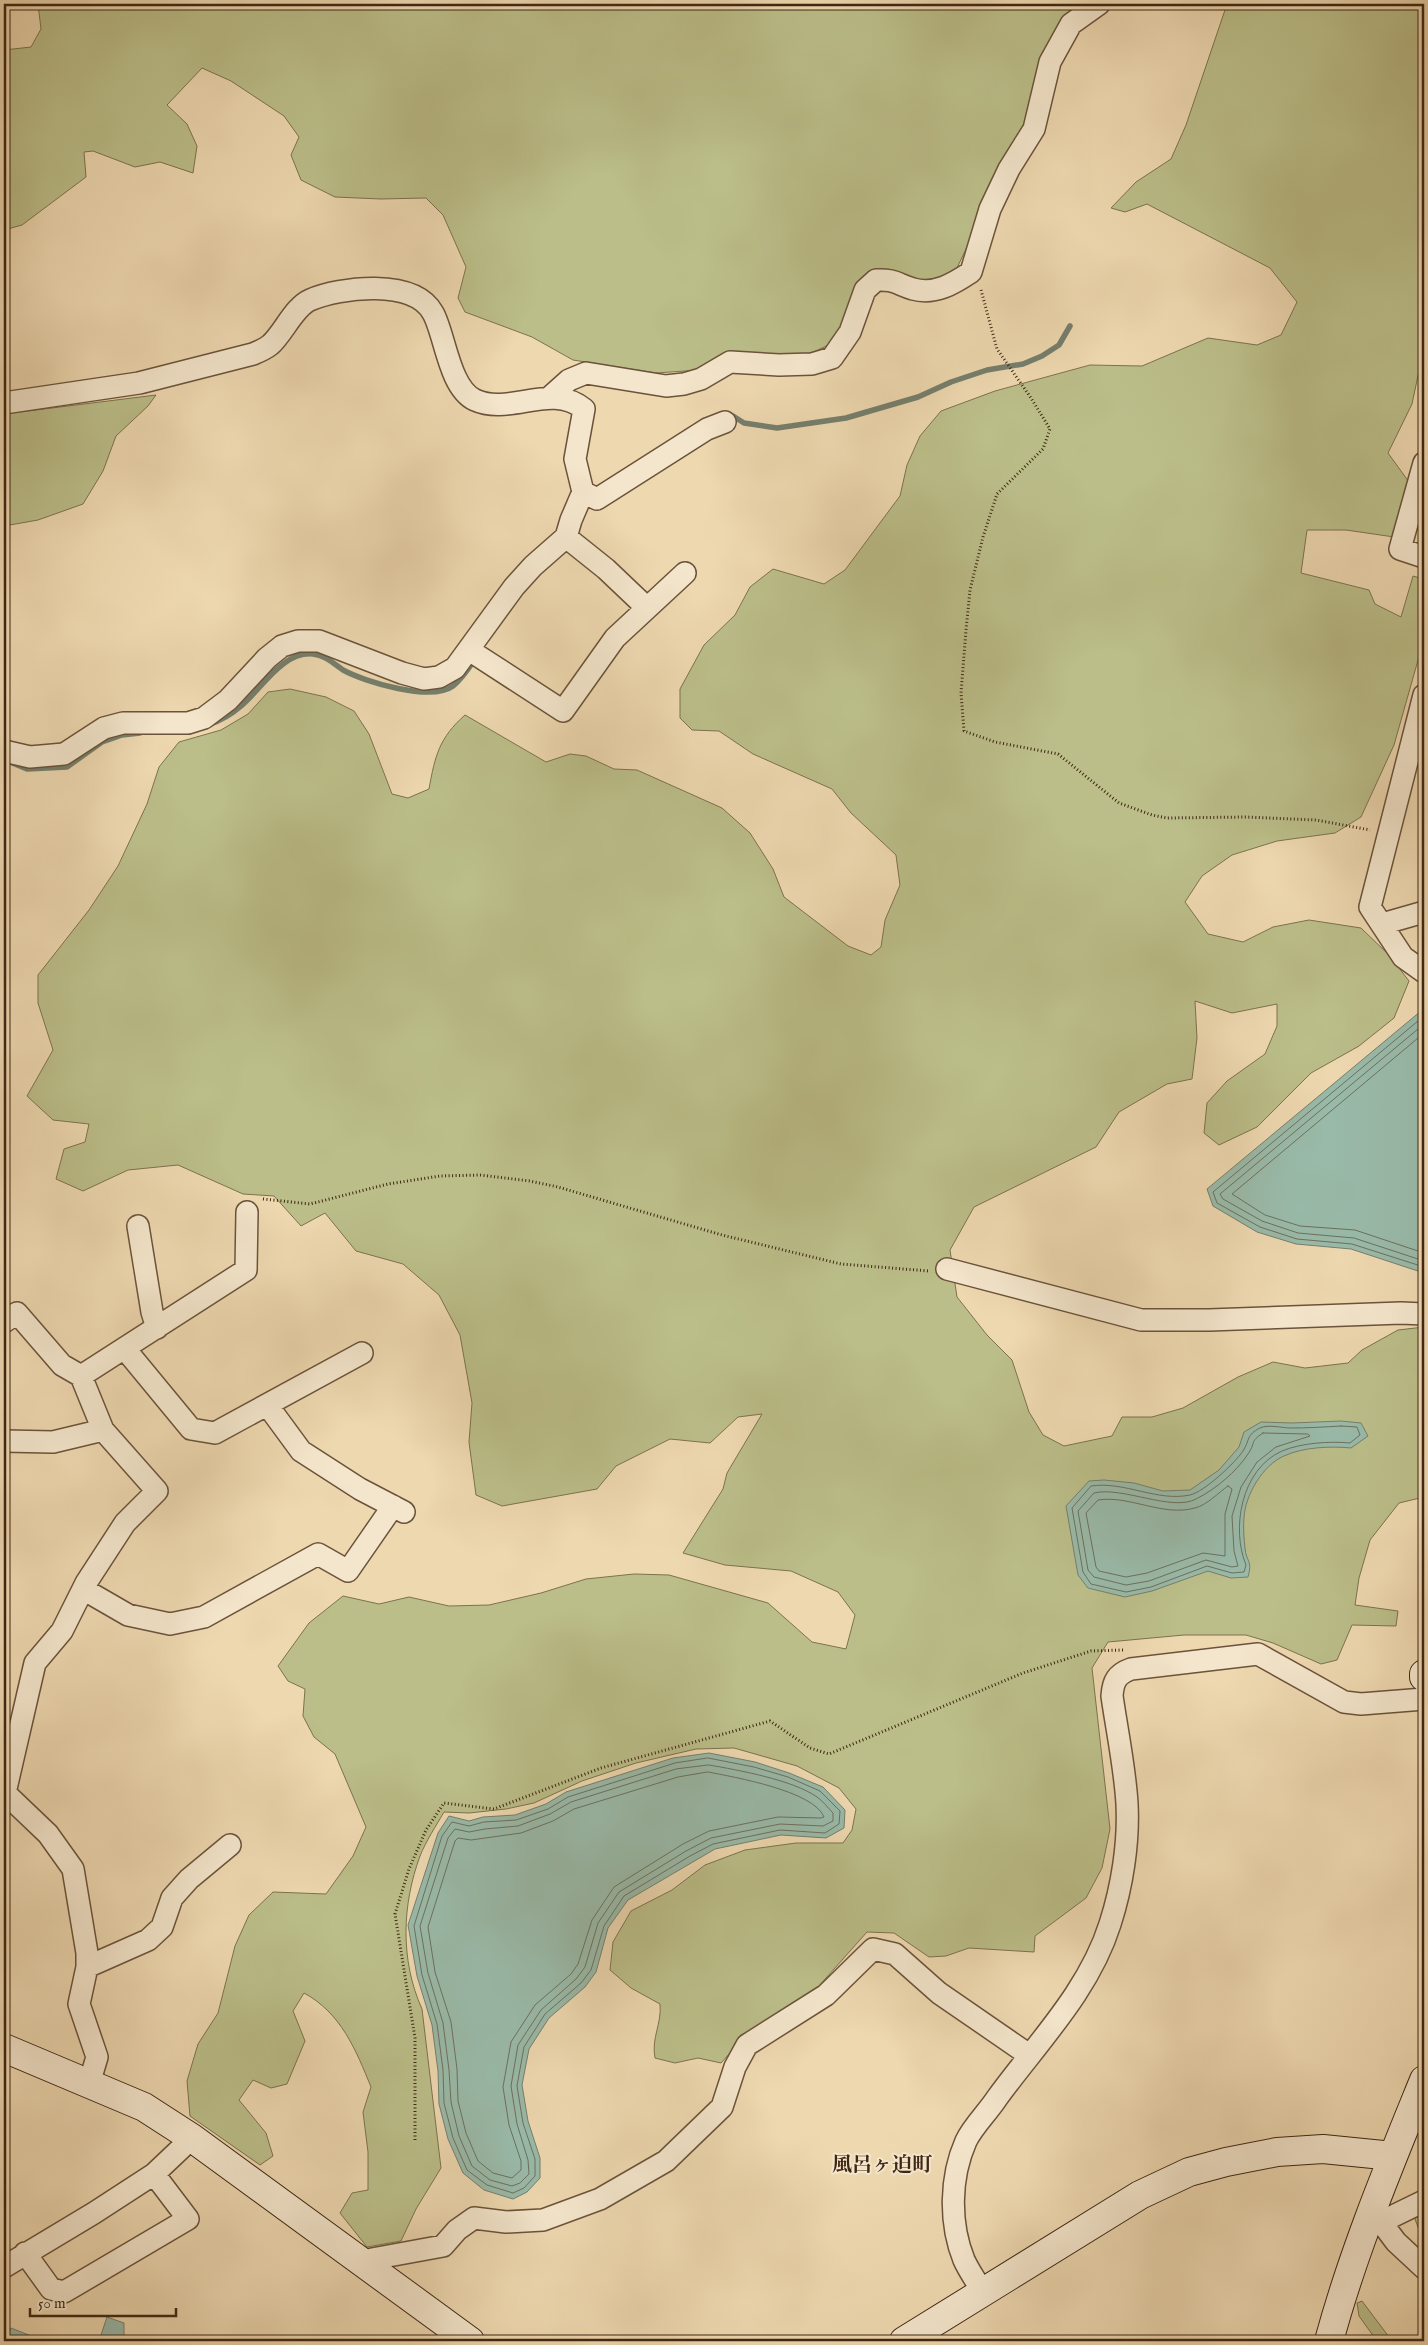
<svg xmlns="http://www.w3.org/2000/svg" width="1428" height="2345" font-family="'IM FELL English','Noto Serif JP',serif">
	<rect width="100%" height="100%" fill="#eed8b0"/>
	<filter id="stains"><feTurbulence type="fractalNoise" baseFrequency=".004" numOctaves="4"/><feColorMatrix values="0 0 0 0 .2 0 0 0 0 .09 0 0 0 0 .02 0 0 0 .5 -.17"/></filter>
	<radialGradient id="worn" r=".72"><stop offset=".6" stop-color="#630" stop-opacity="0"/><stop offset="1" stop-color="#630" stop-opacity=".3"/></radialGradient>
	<path fill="#bbbe89" stroke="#7d724e" d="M38 4H1084L954 274 930 283 899 273H872L835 342 807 355 755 353 724 356 700 370 656 373 573 360 532 337 465 312 458 298 466 267 443 215 426 198 381 199 335 197 301 180 291 155 299 137 284 116 231 81 202 68 167 105 187 124 197 146 193 173 160 162 135 167 93 151 84 152 86 177 22 225 4 230V111L7 82 4 50 31 47 41 29Z
		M1227 4H1424V347L1412 404 1388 453 1414 489 1394 537 1346 530H1307L1301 573 1369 590 1375 604 1401 617 1413 576 1424 579V639L1394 745 1361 817 1335 833 1277 841 1232 855 1202 876 1185 902 1208 934 1243 942 1273 927 1309 920 1361 928 1389 955 1409 981 1394 1018 1359 1046 1311 1073 1257 1127 1219 1145 1204 1133 1207 1103 1227 1081 1265 1054 1277 1026V1004L1232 1013 1195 1001 1197 1038 1192 1079 1167 1084 1119 1112 1096 1147 974 1207 950 1250 957 1297 987 1335 1012 1360 1029 1412 1043 1435 1064 1446 1112 1436 1122 1417H1152L1183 1408 1238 1377 1273 1362 1305 1368 1348 1363 1362 1350 1398 1330 1424 1327V1497L1399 1503 1370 1540 1359 1578 1355 1605 1398 1611 1396 1626 1352 1625 1337 1660 1321 1664 1273 1643 1246 1635H1184L1108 1642 1092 1668 1110 1829 1102 1868 1086 1898 1035 1936 1034 1952 969 1948 946 1956 929 1957 894 1933 867 1932 818 1987 775 2022 739 2043 721 2063 698 2058 675 2063 655 2058C651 2038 662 2024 660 2004L631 1988 610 1970 613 1942 631 1911 672 1890 705 1865 745 1850 796 1843H843L852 1830 856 1809 839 1788 797 1766 734 1748 696 1749 636 1763 582 1781 534 1803 506 1809 469 1813 444 1812C436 1826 426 1841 420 1856 402 1905 400 1960 422 2009L441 2168 416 2209 401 2241 367 2247 340 2213 352 2193 368 2190V2152L363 2112 371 2087C356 2050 341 2013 304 1993L293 2011 305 2041 287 2084 271 2088 253 2080 239 2100 266 2133 273 2156 260 2165 190 2116 187 2081 198 2044 218 2013 235 1946 249 1915 273 1892 326 1894 353 1856 366 1827 335 1754 314 1737 303 1716 305 1689 288 1681 278 1666 309 1623 343 1596 379 1604 409 1597 449 1606 489 1605 541 1593 586 1579 634 1574 669 1575 768 1603 812 1642 846 1649 855 1615 838 1592 791 1571 725 1565 683 1553 723 1489 727 1473 762 1414 738 1417 710 1443 670 1439 616 1466 597 1489 502 1506 476 1495 469 1442 472 1403 460 1335 439 1295 403 1264 356 1251 325 1213 301 1226 274 1196 243 1194 178 1165 128 1170 83 1191 56 1179 64 1149 85 1142 89 1124 53 1120 27 1096 53 1050 38 1003V975L89 910 118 866 147 804 159 767 179 742 221 730 248 714 268 692 290 689 326 697 354 711 369 734 392 794 408 798 429 789C435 756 439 738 465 715L546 762 570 754 586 756 614 769 637 770 722 808 750 833 773 869 784 897 848 946 871 955 881 947 885 920 900 885 896 855 851 813 832 789 753 754 719 731 692 730 680 718V689L704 645 735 615 750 587 773 569 824 584 845 570 900 496 907 465 920 436 941 411 995 391 1090 365 1142 366 1208 338 1257 345 1281 335 1297 302 1270 268 1147 204 1125 212 1111 208 1136 182 1171 159 1186 125Z
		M156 395 148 406 116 436 103 471 83 504 38 520 4 526V414Z
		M1424 2197V2244L1410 2205Z
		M1362 2301 1392 2341H1377L1359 2316 1357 2303Z"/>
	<path fill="#99baa9" stroke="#757f6d" d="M1421 1011 1424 1012V1273L1351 1249 1296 1244 1257 1232 1213 1206 1207 1189Z
		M1341 1421 1361 1423 1368 1436 1351 1448C1331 1446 1303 1447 1284 1456 1263 1465 1245 1495 1244 1518 1243 1527 1244 1539 1245 1548 1246 1562 1253 1560 1248 1577L1231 1578 1208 1571 1152 1591 1125 1597 1088 1588 1078 1575 1066 1506 1089 1481 1104 1480 1134 1483 1163 1491 1190 1490 1219 1470 1239 1447 1244 1432 1261 1422 1292 1423Z
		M709 1753 755 1762 789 1773 823 1787 845 1810 844 1828 826 1838 781 1835 715 1849 628 1900 608 1928 596 1972 585 1987 549 2018 529 2049 522 2085 528 2121 540 2158V2178L527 2192 513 2199 484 2190 463 2173 448 2139 439 2104 438 2071 432 2025 417 1976 408 1925 438 1833 449 1816 469 1821 483 1817 515 1815 546 1804 566 1792 673 1758Z
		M107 2317 124 2323V2341H99Z
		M11 2328 44 2341H4Z"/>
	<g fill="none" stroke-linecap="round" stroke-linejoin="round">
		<path stroke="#6c705e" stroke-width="1" d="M1424 1016 1213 1192 1217 1203 1260 1227 1297 1239 1352 1244 1424 1267
			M1424 1024 1220 1194 1223 1199 1262 1221 1298 1233 1354 1238 1424 1261
			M1424 1033 1232 1194 1265 1215 1300 1226 1355 1230 1424 1253
			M1341 1426 1357 1427 1360 1435 1350 1443C1329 1441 1301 1443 1282 1451 1241 1469 1231 1529 1246 1565L1244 1572 1232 1573 1207 1566 1151 1587 1126 1592 1091 1584 1083 1572 1072 1508 1091 1486C1125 1481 1157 1502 1190 1495 1204 1492 1235 1463 1243 1451 1250 1440 1246 1435 1260 1428 1268 1424 1282 1428 1291 1428 1308 1428 1324 1427 1341 1426Z
			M1263 1433 1308 1434 1310 1436 1276 1447 1257 1462 1241 1487 1232 1516 1234 1551 1238 1566 1232 1567 1206 1560 1149 1581 1126 1585 1094 1577 1088 1570 1078 1511 1094 1493C1122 1486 1172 1512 1196 1499 1216 1489 1236 1472 1248 1454 1256 1443 1249 1442 1263 1433Z
			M1228 1486 1232 1489 1225 1514V1556L1203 1553 1147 1573 1126 1577 1099 1571 1096 1567 1086 1513 1098 1500C1130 1495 1162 1517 1195 1508 1207 1505 1218 1493 1228 1486Z
			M708 1758 754 1767 788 1777 820 1791 840 1811 839 1824 825 1833 780 1830 713 1844 690 1856 624 1896 604 1926 591 1970 581 1983 545 2014 524 2047 517 2086 523 2123 535 2159V2176L524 2188 513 2193 487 2185 467 2170 453 2138 444 2103 443 2070 437 2024 422 1975 414 1926 442 1836 452 1822 469 1826 484 1822 516 1820 548 1809 568 1797 675 1763Z
			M709 1765C738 1770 793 1780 817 1797 823 1801 828 1808 833 1813V1821L823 1826 780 1824 711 1838 686 1851 619 1892 598 1923 585 1967 576 1979 541 2010 518 2045 511 2086 517 2124 528 2160 529 2174 520 2183 512 2186 490 2180 472 2166 459 2136 451 2102 449 2070 443 2023 428 1973 420 1926 448 1838 455 1829 469 1832 485 1829 518 1826 550 1814 571 1802 676 1769Z
			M708 1772C734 1777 814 1791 824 1817L821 1818 778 1817 709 1831 683 1844 614 1887 592 1920 578 1964 571 1974 535 2005 511 2042 503 2087 509 2125 521 2161V2170L512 2178 493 2173 478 2161 466 2133 458 2101 457 2069 451 2022 435 1972 428 1927 455 1841 458 1838 471 1840 521 1833 553 1821 574 1809 678 1777Z"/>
		<path stroke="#757f6d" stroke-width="5.5" d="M728 416H733L744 423 777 428 846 418 918 397 951 382 987 370 1023 364 1042 356 1059 345 1070 326
			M208 725C220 721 232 714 241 706 261 690 282 651 313 654 325 655 334 664 343 670 365 682 431 702 453 686 462 679 469 668 475 659
			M10 762 27 769 67 767 102 742 122 735 140 733"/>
		<g stroke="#6b533b" stroke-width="24">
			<path id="street" d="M550 397 569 380 586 373 666 386 684 384 701 379 730 362 779 365 812 364 832 358 850 332 865 290 876 280C894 279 897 284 913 289 935 295 953 284 971 272L990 209 1009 169 1034 129 1050 62 1071 24 1099 4
				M4 403 139 383 253 354C258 352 265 349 270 345 283 334 294 307 310 300 340 287 414 278 433 313 445 334 449 388 475 400 510 416 551 382 584 409L575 459 583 492 571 520 566 537 533 566 514 587 455 668 439 677 424 679 402 673 319 641H298L282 646 267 658 228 700 204 718 188 723H123L104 728 64 754 30 757 4 751
				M1424 463 1400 549 1424 557
				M583 492 597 499 707 429 725 422
				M566 537 606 569 647 608
				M469 650 563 711 615 638 685 573
				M1424 695 1370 907 1403 957 1424 972
				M1382 924 1424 912
				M138 1226 152 1312 157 1328
				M947 1269 1141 1320H1209L1401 1313 1424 1314
				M4 1322 17 1313 62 1365 81 1376 103 1430 157 1491 125 1523 86 1583 62 1631 35 1663 5 1793
				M125 1349 191 1429 215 1433 362 1353
				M81 1376 246 1270 247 1212
				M268 1406 301 1451 360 1489 404 1512
				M4 1441 53 1442 103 1430
				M83 1589 128 1615 170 1624 204 1617 318 1554 348 1571 393 1506
				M4 1792 48 1834 73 1869 87 1953V1967L79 2004 97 2057 89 2084
				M87 1967 148 1940 162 1927 172 1898 189 1879 230 1845
				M1369 2217 1381 2222 1396 2242 1424 2268
				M1381 2222 1424 2201
				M25 2253 51 2289 64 2292 188 2219 154 2174
				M364 2264 372 2259 443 2246 457 2230 474 2218 506 2222 543 2220 600 2199 666 2161 722 2107 735 2067 747 2045 826 1995 873 1949 895 1954 939 1993 1029 2055
				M4 2267 94 2213 154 2174 192 2138
				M983 2293C977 2282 969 2271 964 2260 949 2223 950 2177 966 2141 973 2126 988 2112 997 2098 1037 2043 1089 1991 1110 1924 1122 1887 1129 1843 1127 1804 1125 1768 1117 1731 1112 1696 1113 1681 1117 1674 1131 1669L1258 1654 1344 1702 1361 1704 1424 1699"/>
		</g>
		<g stroke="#3f2714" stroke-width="30">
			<path id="secondary" d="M1424 1674V1677
				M4 2048 144 2107 192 2138 470 2341
				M904 2341 1140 2195 1189 2172 1226 2162 1277 2152 1323 2149 1393 2156
				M1329 2341C1353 2252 1389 2166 1424 2080"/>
		</g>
		<path stroke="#3f2714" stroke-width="3" stroke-dasharray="1 2.5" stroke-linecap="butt" d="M981 290 997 349 1031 398 1050 429 1043 449 997 494 983 537 970 590 966 630 961 693 964 731 995 742 1058 754 1119 803 1152 815 1167 818 1246 817 1316 820 1370 830
			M263 1199 310 1204 388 1184 440 1176 480 1175 530 1181 558 1187 722 1235 841 1264 929 1271
			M415 2140V2038L395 1914 409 1869 426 1830 444 1803 494 1809 601 1768 770 1721 810 1748 829 1754 1023 1673 1091 1651 1123 1650"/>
		<use href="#street" stroke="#f4e6cc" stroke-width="21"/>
		<use href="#secondary" stroke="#f4e6cc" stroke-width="28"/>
	</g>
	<g text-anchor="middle" stroke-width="4" stroke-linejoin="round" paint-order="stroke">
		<g font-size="20" font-weight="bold" fill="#3f2714" stroke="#f4e6cc">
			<text x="882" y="2171">風呂ヶ迫町</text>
		</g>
	</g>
	<rect width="1428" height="2345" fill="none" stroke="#eed8b0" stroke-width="20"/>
	<rect x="5" y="5" width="1418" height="2335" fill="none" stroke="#3f2714" stroke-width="2.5"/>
	<rect x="10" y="10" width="1408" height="2325" fill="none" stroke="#3f2714"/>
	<path d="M30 2308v8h146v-8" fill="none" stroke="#3f2714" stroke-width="2.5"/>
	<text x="38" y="2308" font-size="15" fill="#3f2714" stroke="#f4e6cc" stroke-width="4" paint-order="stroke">50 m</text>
	<rect width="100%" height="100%" filter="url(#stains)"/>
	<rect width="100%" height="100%" fill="url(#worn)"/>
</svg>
